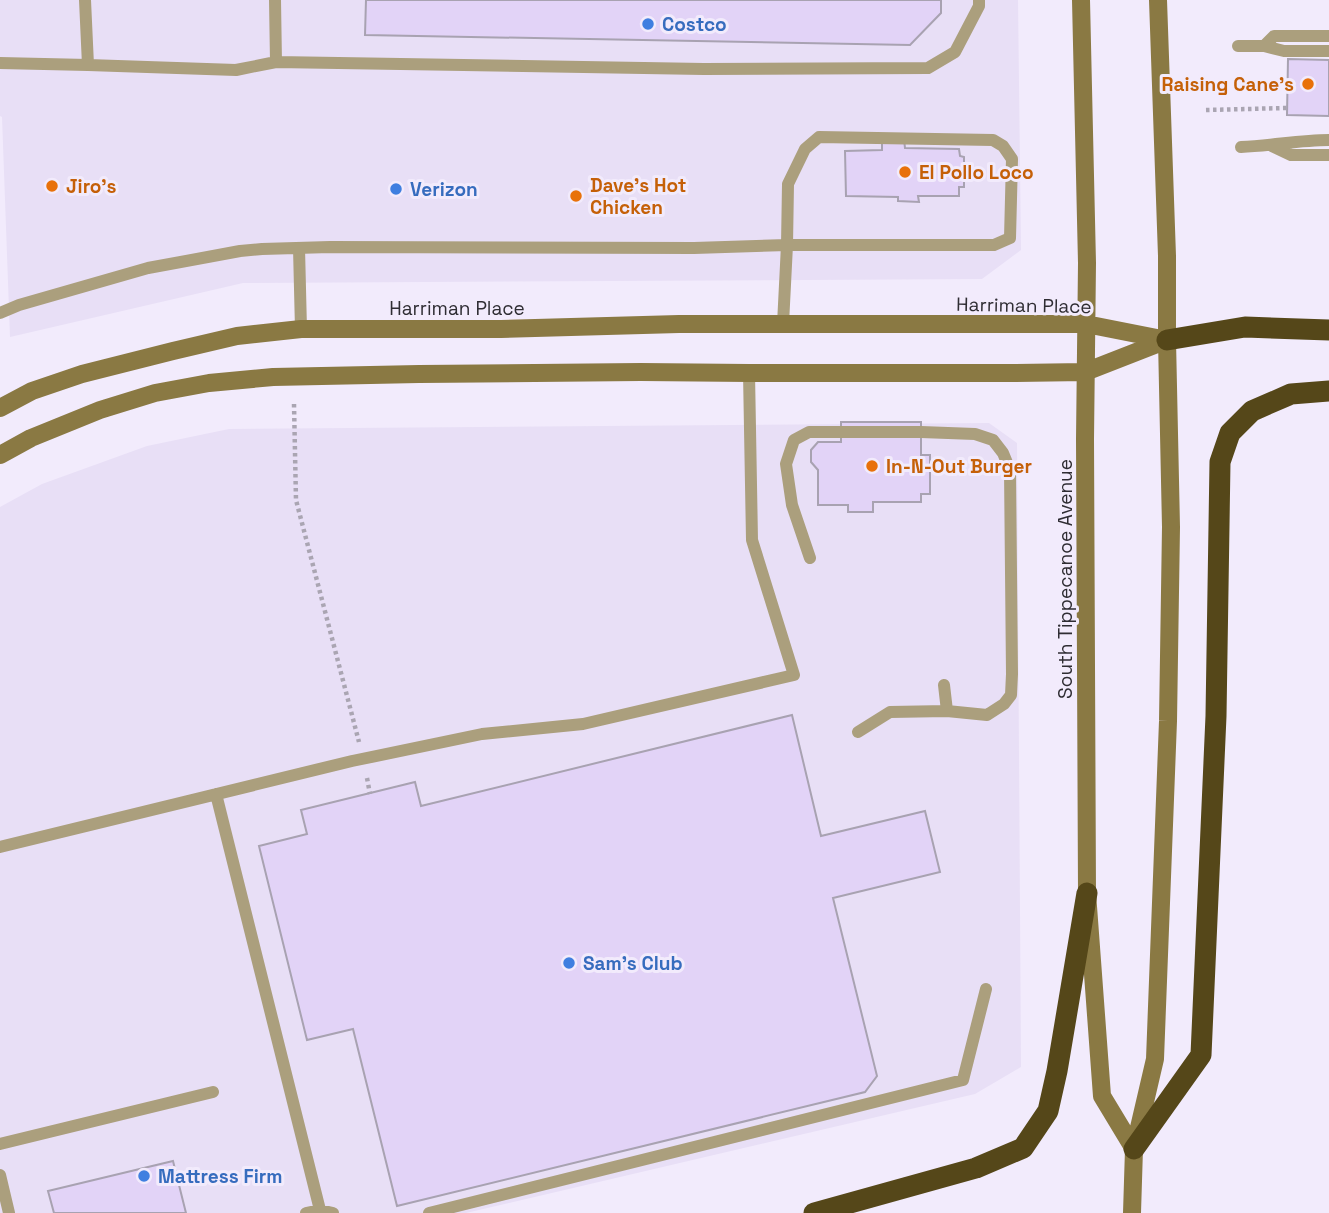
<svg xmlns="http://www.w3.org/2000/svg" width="1329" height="1213" font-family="'Space Grotesk',sans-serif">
	<rect width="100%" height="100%" fill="#f2ebfc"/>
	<path fill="#e8dff6" d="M0 0H1018L1021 250 982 279 243 283 10 337 2 117 0 116Z
		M989 423 1017 443 1021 1067 975 1094 466 1213H0V507L42 484 147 446 229 429Z"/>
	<path fill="#e2d3f7" stroke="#a8a2b1" stroke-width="2" d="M366 0H941V13L910 45 365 35Z
		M1288 59 1329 60V116L1287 115Z
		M882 138 904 139 905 148 959 149 960 156 964 157V187H959V196H918L919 202 898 201V197L846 196 845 151 882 150Z
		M841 422H921V455H930V494H921V502H873V512H848V505H818V470L811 462V450L818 442H841Z
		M792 715 821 836 925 811 940 872 833 898 877 1076 865 1092 397 1206 353 1029 307 1040 259 846 307 834 301 810 415 782 421 806Z
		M173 1161 186 1213H54L48 1191Z"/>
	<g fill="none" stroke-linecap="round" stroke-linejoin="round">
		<path stroke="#aaa5b2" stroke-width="4.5" stroke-dasharray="3.5 3.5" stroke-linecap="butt" d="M1206 110 1287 108
			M294 404 296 500 359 742
			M367 778 370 794"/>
		<path stroke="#ab9f7d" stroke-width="12" d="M85 0 88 65 236 70 276 62 275 0
			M1238 46H1264L1284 51H1329
			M1264 46 1274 36H1329
			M276 62 704 69 928 68 955 52 979 6V0
			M0 63 88 65
			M1272 146 1291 155H1329
			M1241 147C1271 146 1299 140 1329 140
			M299 248 301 329
			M0 313 19 305 148 268 240 251 262 249 330 247 694 248 787 245H994L1010 238 1012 159 1003 146 993 140 819 137 805 149 788 184 787 245 783 324
			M810 558 792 505 786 464 794 440 809 432H921L975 434 993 440 1003 453 1010 470 1012 674 1011 695 1004 704 987 715 947 711
			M858 732 890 712 947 711 944 685
			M216 794 320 1210
			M0 847 352 761 482 734 583 724 794 675 752 540 749 373
			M0 1144 213 1092
			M0 1175 9 1213
			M306 1213 320 1210 333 1213
			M429 1213 963 1080 986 989"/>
		<path stroke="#8a7943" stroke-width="18" d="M1081 0 1087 263 1085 439 1087 893 1102 1096 1134 1149
			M0 408 32 391 82 374 173 351 237 336 301 329H501L679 324H1086L1167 340
			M0 455 31 438 100 410 155 393 209 383 273 377 419 374 641 372 749 373H1009L1085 372 1167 340
			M1132 1213 1134 1149 1155 1059 1168 721 1171 527 1167 340V256L1158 0"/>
		<path stroke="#554719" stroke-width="21" d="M1167 340 1245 327 1329 330
			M1134 1149 1201 1055 1216 716 1220 462 1230 433 1252 411 1291 394 1329 391
			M814 1213 976 1168 1023 1148 1048 1111 1057 1071 1087 893"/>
	</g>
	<g fill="#3f7fe0" stroke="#f2ebfc" stroke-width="2.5">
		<circle cx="648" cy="24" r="7"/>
		<circle cx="396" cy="189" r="7"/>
		<circle cx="569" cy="963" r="7"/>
		<circle cx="144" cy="1176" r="7"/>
	</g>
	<g fill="#e8710a" stroke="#f2ebfc" stroke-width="2.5">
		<circle cx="1308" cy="84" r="7"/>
		<circle cx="905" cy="172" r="7"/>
		<circle cx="52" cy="186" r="7"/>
		<circle cx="576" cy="196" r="7"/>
		<circle cx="872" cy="466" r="7"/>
	</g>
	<g text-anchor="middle" stroke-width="6" stroke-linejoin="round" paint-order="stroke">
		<g font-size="19" font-weight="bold" fill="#366cbe" stroke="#f2ebfc" text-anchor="start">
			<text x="662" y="31">Costco</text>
			<text x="410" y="196">Verizon</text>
			<text x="583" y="970">Sam's Club</text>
			<text x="158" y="1183">Mattress Firm</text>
		</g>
		<g font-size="19" font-weight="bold" fill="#c56008" stroke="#f2ebfc" text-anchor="start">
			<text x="1294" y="91" text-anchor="end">Raising Cane's</text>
			<text x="919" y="179">El Pollo Loco</text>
			<text x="590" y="192">Dave's Hot<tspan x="590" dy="22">Chicken</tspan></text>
			<text x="66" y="193">Jiro's</text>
			<text x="886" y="473">In-N-Out Burger</text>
		</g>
		<g font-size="19" fill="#2f2d33" stroke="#f2ebfc">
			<text transform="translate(1024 305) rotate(1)" y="7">Harriman Place</text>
			<text x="457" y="315">Harriman Place</text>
			<text transform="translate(1065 579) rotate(-90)" y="7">South Tippecanoe Avenue</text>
		</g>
	</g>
</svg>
